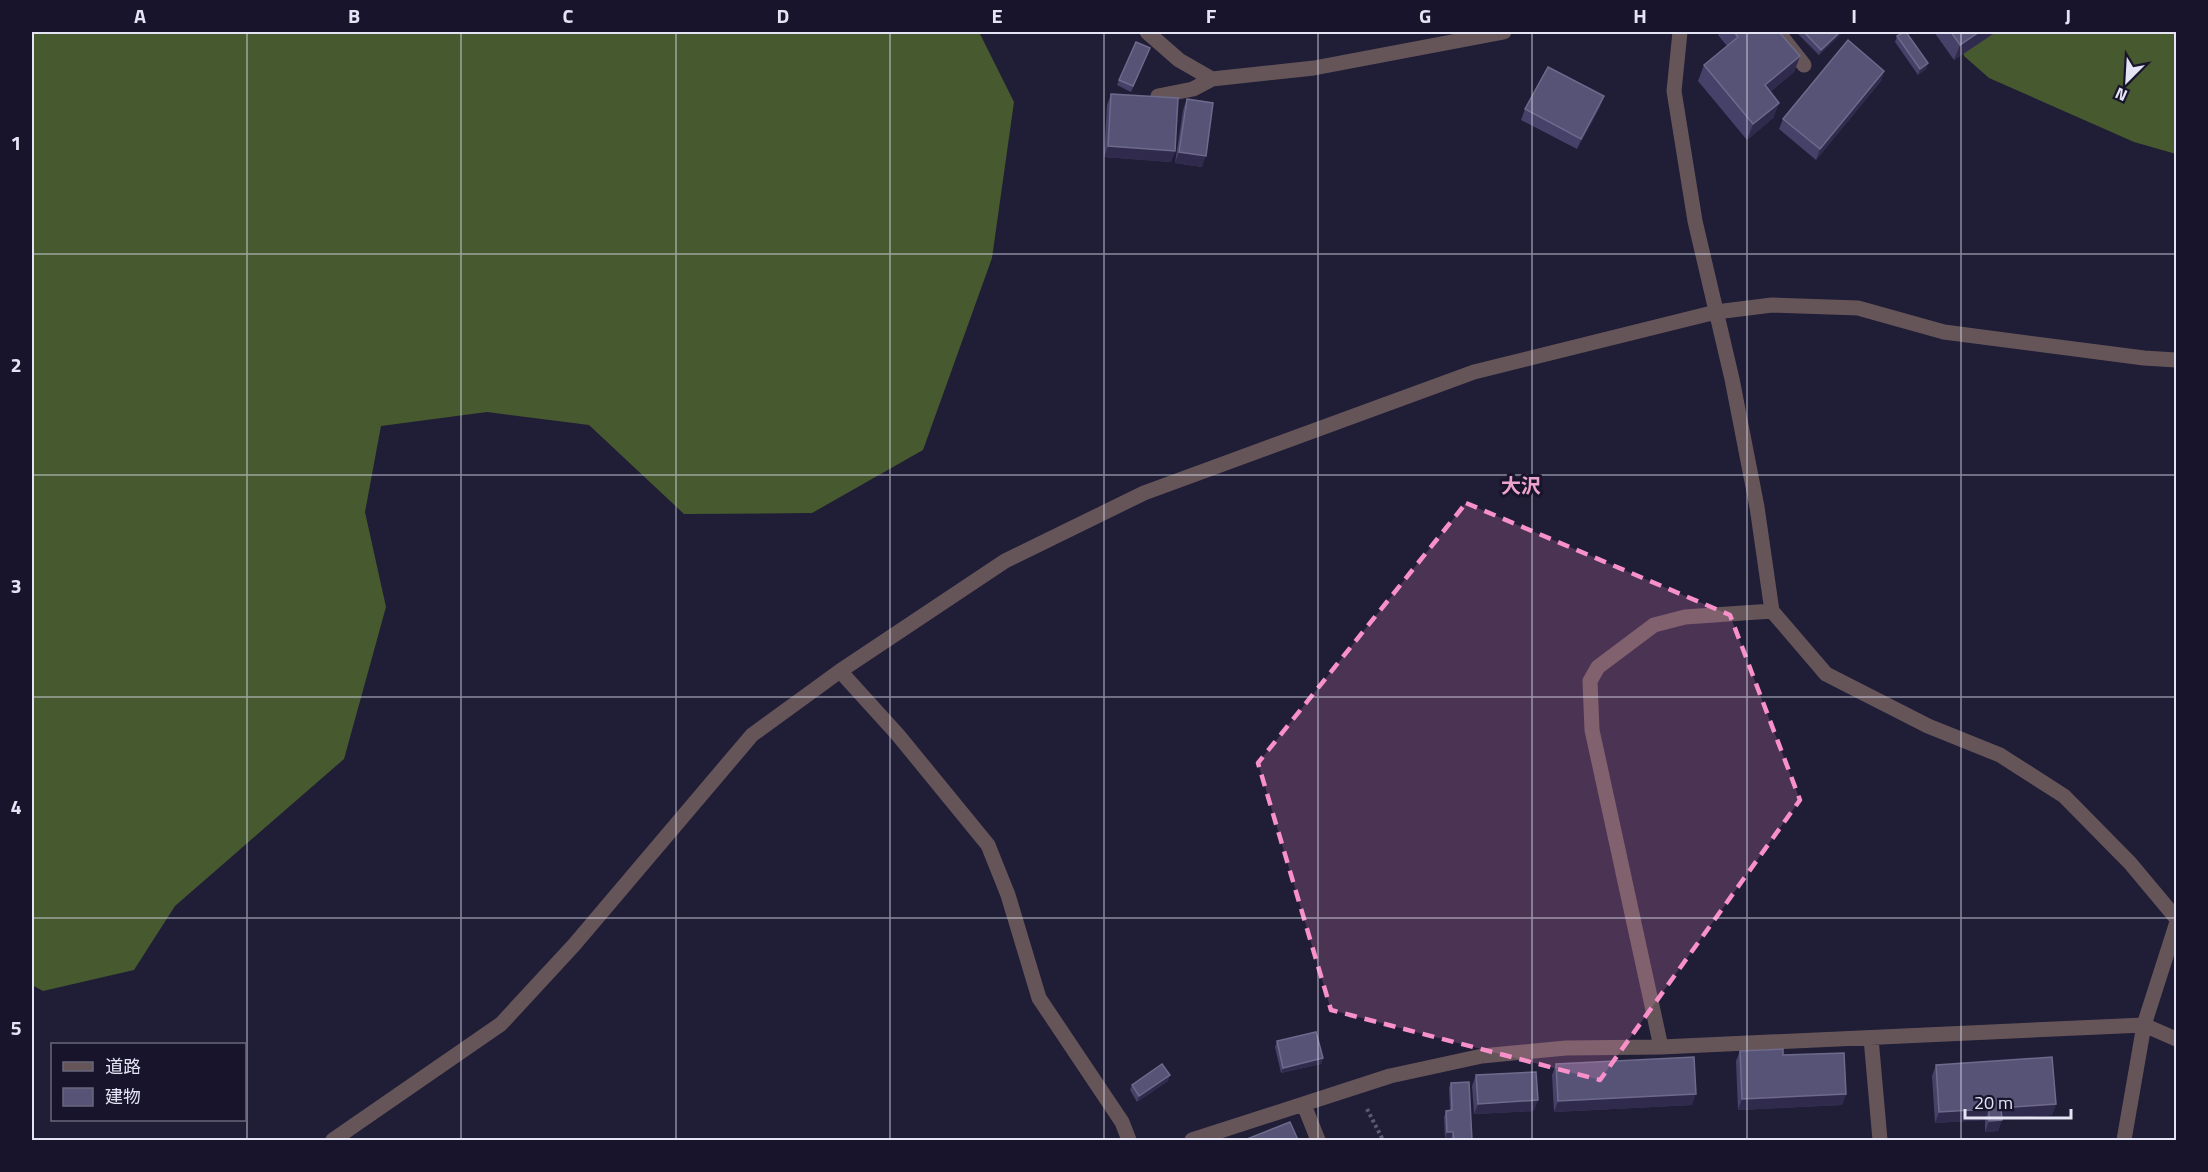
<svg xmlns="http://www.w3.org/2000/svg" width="2208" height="1172" font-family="'Titillium Web','Noto Sans JP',sans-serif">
	<rect width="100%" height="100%" fill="#201d36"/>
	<path fill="#47592e" d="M32 32H979L1014 102 992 258 923 450 812 513 684 514 589 425 487 412 381 426 365 512 386 607 344 759 175 906 134 970 43 991 32 985Z
		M1959 32H2176V154L2134 142 1989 78 1964 56Z"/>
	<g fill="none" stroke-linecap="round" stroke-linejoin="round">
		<path stroke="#5c5a70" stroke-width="4" stroke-dasharray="3 3" stroke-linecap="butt" d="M1367 1109 1383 1140"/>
		<path stroke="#655559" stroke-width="15" d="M1778 32 1804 65"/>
		<path stroke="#655559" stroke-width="15" d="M1147 32 1179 60 1212 79
			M1680 32 1674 91 1695 221 1732 379 1757 507 1772 611 1826 674 1928 726 2000 755 2064 796 2130 863 2176 918
			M1158 96 1193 89 1212 79 1314 68 1504 32
			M840 671 898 735 988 845 1008 895 1039 998 1122 1122 1129 1140
			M1871 1038 1880 1140
			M1661 1047 1592 730 1590 681 1598 667 1654 625 1685 617 1772 611
			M1304 1105 1318 1140
			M333 1140 501 1024 574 945 752 735 840 671 1005 561 1144 493 1474 372 1716 312 1772 305 1858 308 1944 332 2144 358 2176 360
			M1192 1140 1390 1076 1482 1056 1566 1048 1661 1047 2144 1025 2176 1039
			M2124 1140 2144 1025 2176 925"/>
	</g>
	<path fill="#464168" d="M1720 32H1779L1800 56 1794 72 1770 92 1779 103 1773 118 1747 140 1698 81 1704 65 1727 46 1718 35Z
		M1796 32H1843L1819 55Z
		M1934 32H1996L1954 60Z
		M1897 36 1928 63 1926 69 1918 75 1895 42Z
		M1150 48 1131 92 1117 85 1119 80Z
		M1884 71 1881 81 1816 160 1779 129 1783 119Z
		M1111 94 1175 151 1171 162 1104 157 1107 105Z
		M1604 96 1600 107 1577 149 1521 120 1525 109Z
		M1187 99 1202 167 1175 163 1183 110Z
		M1277 1041 1323 1058 1321 1064 1281 1073 1275 1047Z
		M1740 1051 1783 1055 1846 1094 1842 1105 1738 1110 1736 1061Z
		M1556 1064 1692 1105 1554 1112 1552 1075Z
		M1936 1065 2056 1104 2052 1115 2002 1119 1998 1131 1985 1132V1120L1935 1123 1932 1076Z
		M1476 1075 1534 1111 1474 1114 1472 1086Z
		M1168 1081 1137 1102 1130 1090 1132 1085Z
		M1451 1083 1472 1140H1451V1138H1445L1444 1117 1446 1111H1450L1449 1088Z"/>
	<path fill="#302b4d" d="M1840 32H1843L1819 55 1821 50Z
		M1979 32H1996L1954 60 1960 45Z
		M1800 56 1794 72 1759 101 1765 85Z
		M1928 63 1926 69 1918 75 1920 69Z
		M1884 71 1881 81 1816 160 1820 149Z
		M1604 96 1600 107 1577 149 1581 139Z
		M1779 103 1773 118 1747 140 1753 124Z
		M1108 146 1175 151 1171 162 1104 157Z
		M1179 152 1206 156 1202 167 1175 163Z
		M1323 1058 1321 1064 1281 1073 1283 1068Z
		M1170 1075 1168 1081 1137 1102 1139 1096Z
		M1696 1094 1692 1105 1554 1112 1558 1101Z
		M1846 1094 1842 1105 1738 1110 1742 1099Z
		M1538 1100 1534 1111 1474 1114 1478 1104Z
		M2056 1104 2052 1115 1997 1119 2001 1108Z
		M1989 1109 1985 1120 1935 1123 1939 1112Z
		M2002 1120 1998 1131 1985 1132 1989 1121Z
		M1447 1132H1453L1451 1138H1445Z"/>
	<path fill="#575377" stroke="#6d6a8b" stroke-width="1.5" d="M1734 32H1779L1800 56 1765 85 1779 103 1753 124 1704 65 1738 37Z
		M1804 32H1840L1821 50Z
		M1904 32H1906L1928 63 1920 69 1897 36Z
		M1951 32H1979L1960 45Z
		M1848 40 1884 71 1820 149 1783 119Z
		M1136 42 1150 48 1133 86 1119 80Z
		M1548 67 1604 96 1581 139 1525 109Z
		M1111 94 1178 98 1175 151 1108 146Z
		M1187 99 1213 103 1206 156 1179 152Z
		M1316 1032 1323 1058 1283 1068 1277 1041Z
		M1783 1049V1055L1844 1053 1846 1094 1742 1099 1740 1051Z
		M1694 1057 1696 1094 1558 1101 1556 1064Z
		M2052 1057 2056 1104 2001 1108 2002 1120 1989 1121V1109L1939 1112 1936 1065Z
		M1162 1064 1170 1075 1139 1096 1132 1085Z
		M1536 1072 1538 1100 1478 1104 1476 1075Z
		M1469 1082 1472 1140H1454L1453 1132H1447L1446 1111 1452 1110 1451 1083Z
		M1290 1122 1298 1140H1248L1247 1139Z"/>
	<path fill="#f890ca" fill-opacity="0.2" stroke="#f890ca" stroke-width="4.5" stroke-dasharray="12 8" stroke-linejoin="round" d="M1466 503 1730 615 1800 800 1600 1080 1331 1010 1258 763Z"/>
	<path fill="none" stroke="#e5e4f5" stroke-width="1.5" stroke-opacity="0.55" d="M247 32V1140M461 32V1140M676 32V1140M890 32V1140M1104 32V1140M1318 32V1140M1532 32V1140M1747 32V1140M1961 32V1140M32 254H2176M32 475H2176M32 697H2176M32 918H2176"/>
	<g text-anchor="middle" stroke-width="6" stroke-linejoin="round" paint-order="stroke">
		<g font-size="20" font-weight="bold" fill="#eda4cb" stroke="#17142b">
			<text x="1521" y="493">大沢</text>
		</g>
	</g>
	<rect width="2208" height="1172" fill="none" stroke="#17142b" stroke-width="66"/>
	<rect x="51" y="1043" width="195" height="78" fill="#17142b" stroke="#69677c" stroke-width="1.5"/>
	<rect x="63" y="1062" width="30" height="9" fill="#655559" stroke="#69677c" stroke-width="1.5"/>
	<text x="105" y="1073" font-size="18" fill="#e5e4f5">道路</text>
	<rect x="63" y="1088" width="30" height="18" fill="#575377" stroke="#69677c" stroke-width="1.5"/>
	<text x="105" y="1103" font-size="18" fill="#e5e4f5">建物</text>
	<g transform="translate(2127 81) rotate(204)" stroke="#17142b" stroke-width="4.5" paint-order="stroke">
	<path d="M0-4.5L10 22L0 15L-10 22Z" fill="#e5e4f5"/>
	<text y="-9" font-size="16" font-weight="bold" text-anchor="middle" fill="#e5e4f5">N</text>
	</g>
	<path d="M1965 1109v9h106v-9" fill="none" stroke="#e5e4f5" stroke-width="3"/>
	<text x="1974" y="1109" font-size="18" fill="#e5e4f5" stroke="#17142b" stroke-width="4.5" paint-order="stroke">20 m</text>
	<rect x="33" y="33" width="2142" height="1106" fill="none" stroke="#e5e4f5" stroke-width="2"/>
	<g font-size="20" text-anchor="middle" font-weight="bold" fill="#e5e4f5">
		<text x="140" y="23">A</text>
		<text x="354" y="23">B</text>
		<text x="568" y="23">C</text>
		<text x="783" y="23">D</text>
		<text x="997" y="23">E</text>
		<text x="1211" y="23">F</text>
		<text x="1425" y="23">G</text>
		<text x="1640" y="23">H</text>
		<text x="1854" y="23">I</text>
		<text x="2068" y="23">J</text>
		<text x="16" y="150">1</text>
		<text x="16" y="372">2</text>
		<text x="16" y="593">3</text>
		<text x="16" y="814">4</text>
		<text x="16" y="1035">5</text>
	</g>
</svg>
